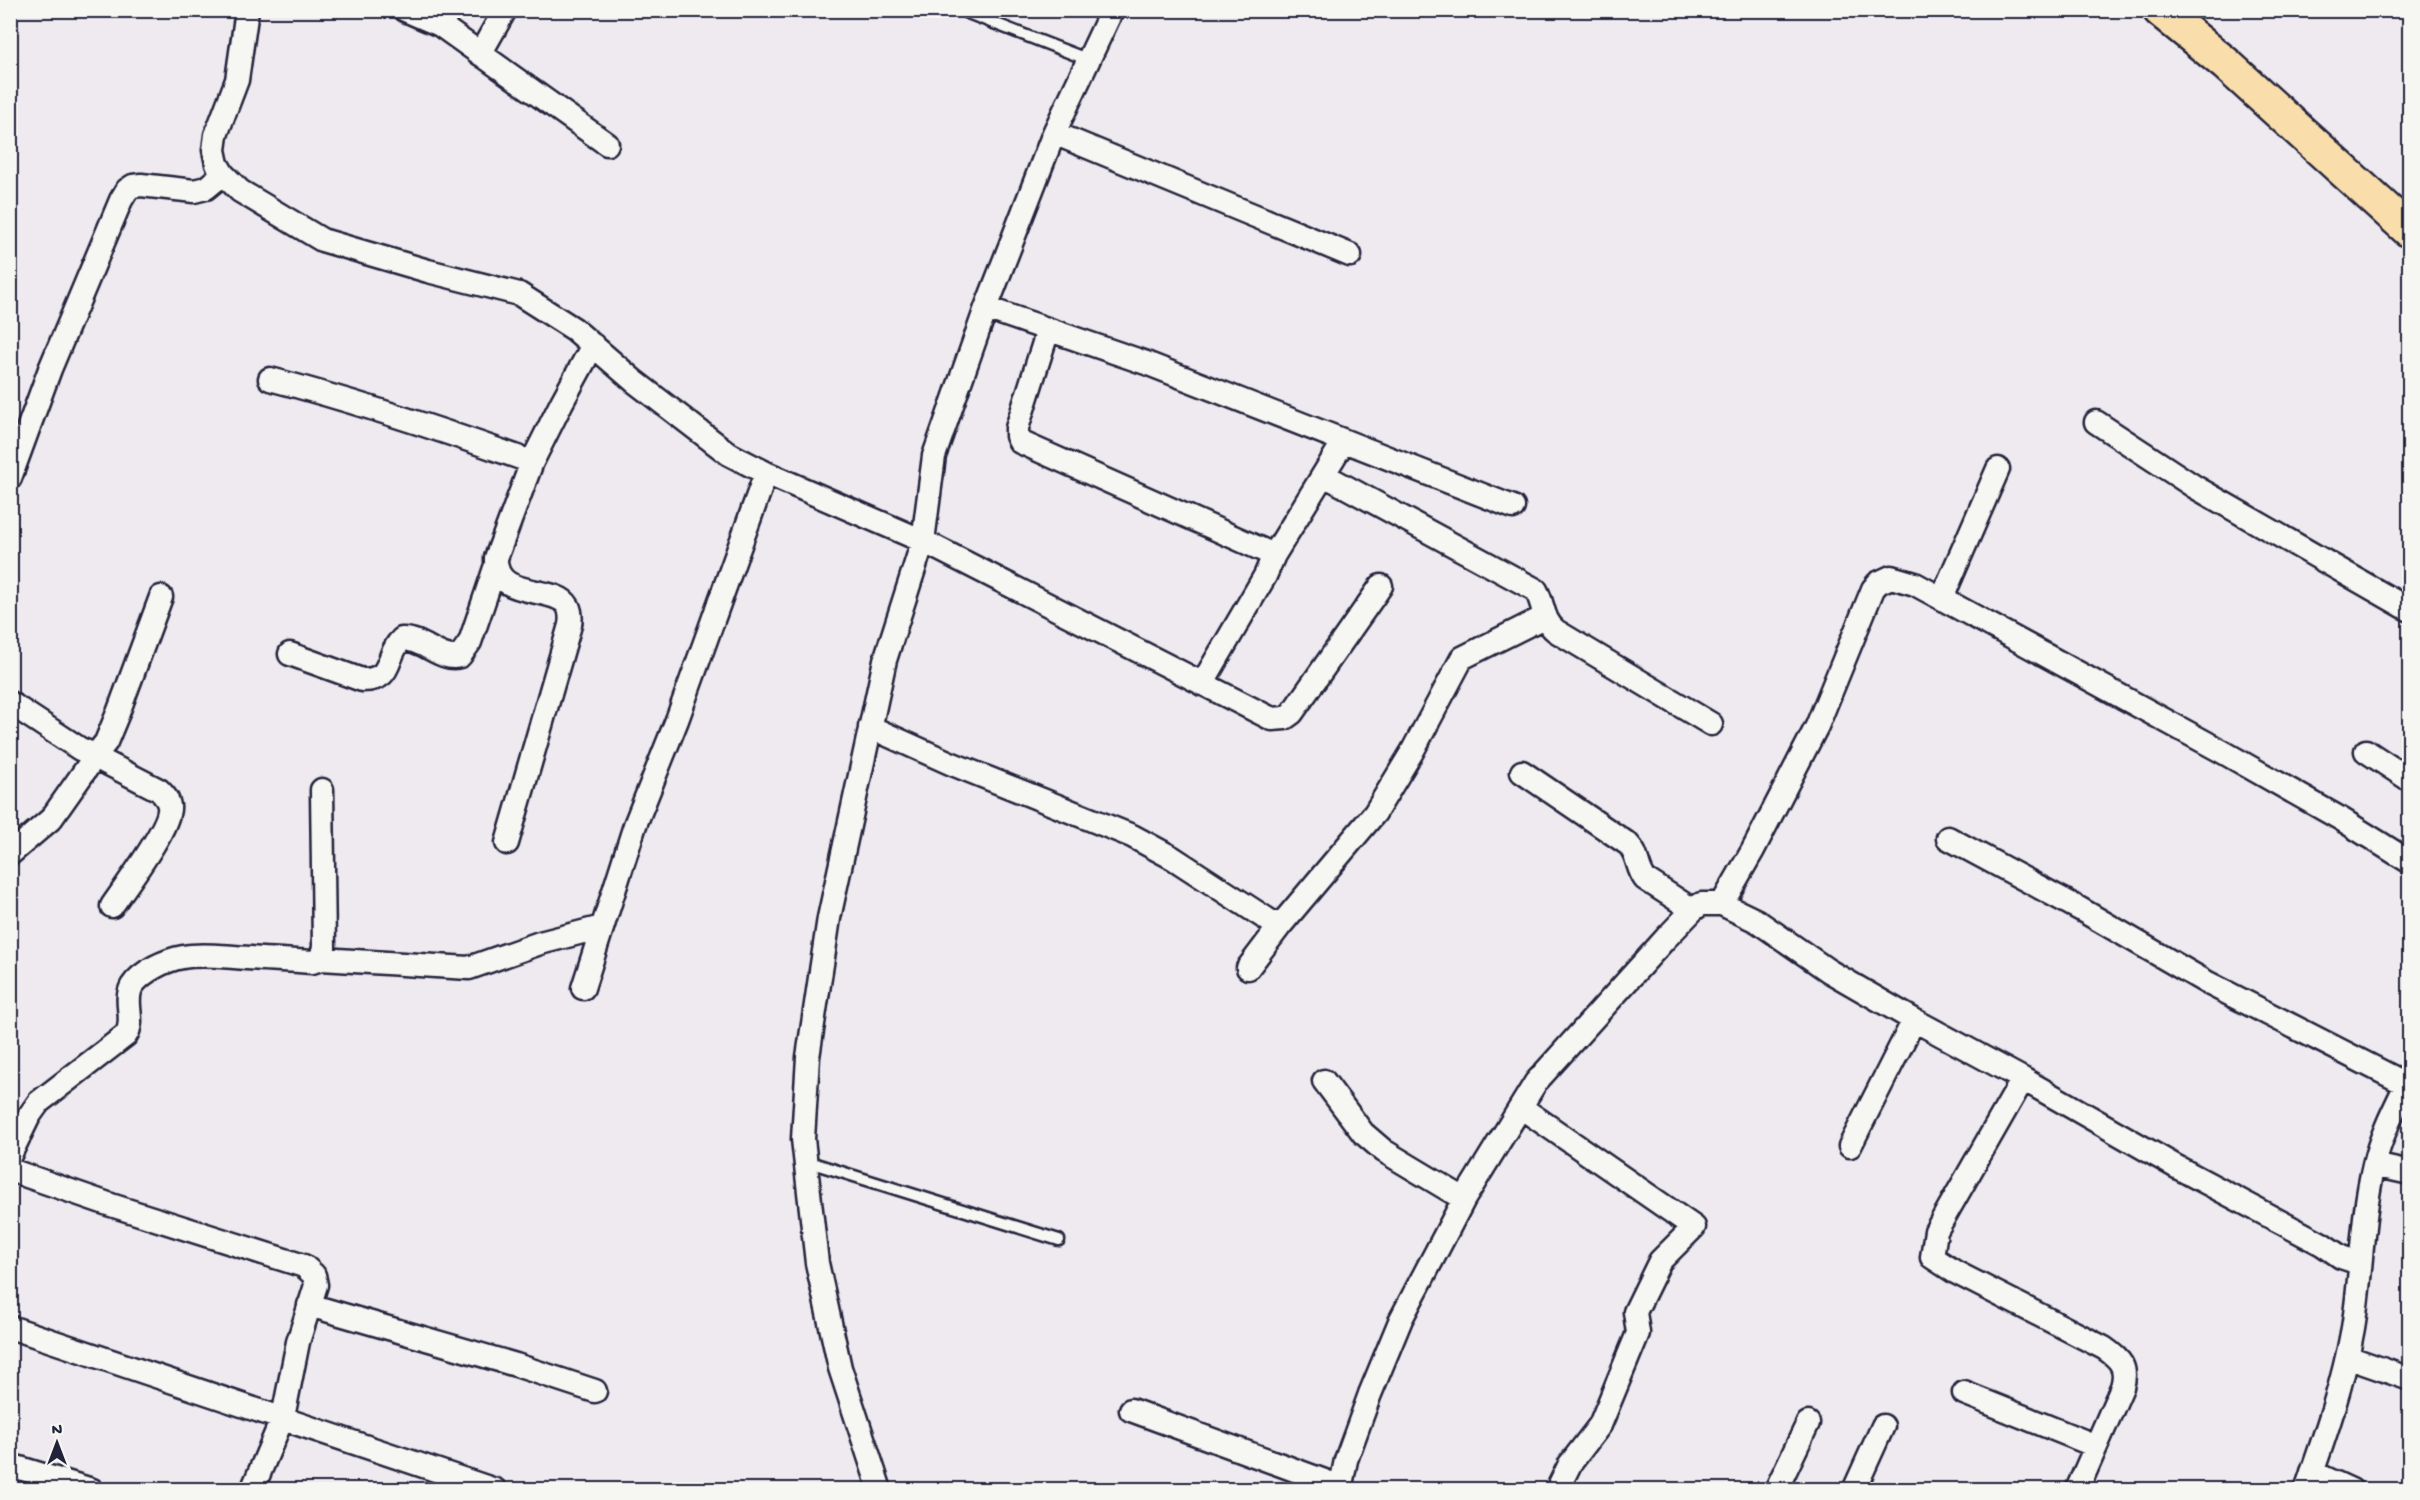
<svg xmlns="http://www.w3.org/2000/svg" width="2420" height="1500" font-family="'Gochi Hand',sans-serif">
	<rect width="100%" height="100%" fill="#eeeaf0"/>
	<filter id="ink" filterUnits="userSpaceOnUse"><feTurbulence type="fractalNoise" baseFrequency=".0167" numOctaves="2"/><feDisplacementMap in="SourceGraphic" scale="12" xChannelSelector="R" yChannelSelector="G"/><feConvolveMatrix kernelMatrix="1 2 1 2 8 2 1 2 1" color-interpolation-filters="sRGB"/></filter>
	<g filter="url(#ink)">
		<g fill="none" stroke-linecap="round" stroke-linejoin="round">
			<g stroke="#22223b" stroke-width="15">
				<path id="service" d="M960 10 1089 60
					M806 1161 1059 1240"/>
			</g>
			<g stroke="#22223b" stroke-width="27">
				<path id="minor" d="M247 10 237 80 216 135 214 150 217 164 223 174 240 191 322 240 428 271 519 294 574 329 634 381 729 454 766 473 923 541 1272 719 1285 718 1292 713 1381 586
					M405 10 440 25 607 144
					M480 54 505 10
					M1054 133 1350 255
					M986 308 1146 363 1513 507
					M1048 330 1017 428V436L1020 442 1274 555
					M270 379C359 402 445 431 532 462
					M2096 422 2195 487 2410 610
					M1324 475 1536 590C1544 604 1542 620 1556 631L1711 724
					M10 478 50 369 121 200 127 190 133 186 141 185 194 191 206 188 223 174
					M1942 598 1998 469
					M290 654 362 680C395 680 384 656 402 639 423 638 441 662 460 656L470 642 495 568
					M1202 684 1265 576 1274 555 1344 441
					M10 703 80 749 90 753 98 752 106 742 118 713 161 597
					M870 727 950 763 1132 836 1173 858 1279 927
					M2366 751 2410 780
					M95 757 159 790C164 795 168 799 169 806 172 825 124 888 112 906
					M1522 772 1628 844C1639 855 1636 867 1645 879L1693 910
					M1948 838 2080 909 2206 982 2406 1084
					M507 843 570 625C571 619 571 612 568 606 555 584 494 601 496 558L532 462 562 402 593 345
					M10 854 51 819 98 752
					M1722 904 1753 850 1817 726 1873 589 1878 583 1891 577 1915 584 2223 752 2341 819 2410 862
					M321 959 469 968 540 943 602 927
					M1248 968 1279 927 1375 813 1412 752 1462 658 1544 617
					M583 988 635 825 677 720 766 473
					M2023 1079 1936 1231 1932 1257 1955 1272 2104 1348C2120 1359 2128 1367 2122 1387L2077 1490
					M1324 1081 1363 1133 1384 1151 1464 1199
					M1522 1108 1694 1227 1660 1261 1635 1312 1638 1333 1600 1425 1570 1464 1557 1490
					M1850 1146 1914 1020
					M10 1155 29 1116 39 1102 126 1035C136 1020 123 1002 132 986 142 971 166 960 183 957 199 954 218 956 234 957 260 959 286 960 312 962L321 959 324 947 322 790
					M2374 1165 2410 1173
					M10 1170 111 1205 304 1266 314 1275 316 1285 298 1342 283 1417 252 1490
					M309 1305 516 1365 595 1391
					M10 1327 495 1490
					M2347 1357 2410 1379
					M1964 1393 2096 1446
					M1131 1410 1341 1487
					M10 1465 92 1490
					M2312 1472 2351 1490
					M880 1490 840 1368 817 1263 803 1139 808 1057 829 918 885 660 923 541 934 456 986 308 1054 133 1112 10
					M1340 1490 1346 1460 1370 1394 1401 1319 1464 1199 1536 1082 1666 938 1693 910 1701 904H1722L1757 921 1829 971 1914 1020 2023 1079 2175 1166 2322 1244 2341 1257 2359 1263
					M1776 1490 1808 1423
					M1854 1490 1883 1426
					M2306 1490C2325 1436 2343 1384 2353 1328 2362 1274 2361 1219 2374 1165 2381 1134 2396 1106 2410 1077"/>
			</g>
			<g stroke="#22223b" stroke-width="38">
				<path id="trunk" d="M2160 10 2226 64 2410 231"/>
			</g>
			<use href="#service" stroke="#f6f6f2" stroke-width="10"/>
			<use href="#minor" stroke="#f6f6f2" stroke-width="22"/>
			<use href="#trunk" stroke="#f9ddab" stroke-width="33"/>
		</g>
	</g>
	<rect width="2420" height="1500" fill="none" stroke="#f6f6f2" stroke-width="36"/>
	<rect x="18" y="18" width="2384" height="1464" fill="none" stroke="#22223b" stroke-width="2" filter="url(#ink)"/>
	<g transform="translate(57 1443)" stroke="#f6f6f2" stroke-width="4.5" paint-order="stroke">
	<path d="M0-4.5L10 22L0 15L-10 22Z" fill="#22223b"/>
	<text y="-9" font-size="16" font-weight="bold" text-anchor="middle" fill="#22223b">N</text>
	</g>
</svg>
